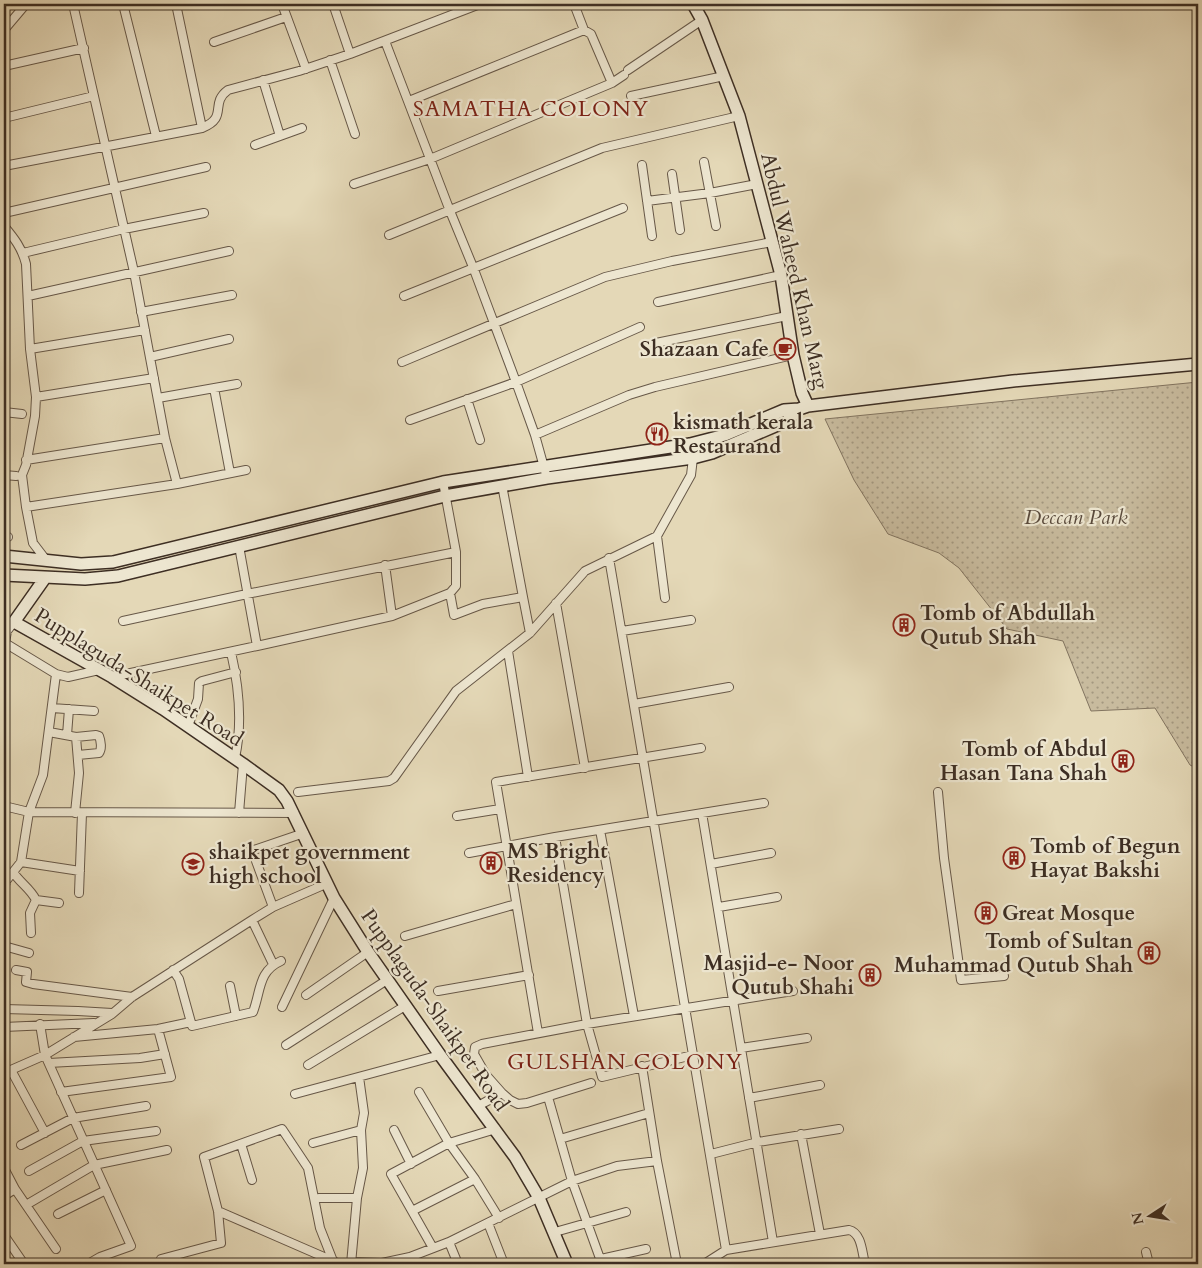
<svg xmlns="http://www.w3.org/2000/svg" width="1202" height="1268" font-family="Cardo,serif">
	<defs>
		<pattern id="grass-dots" width="8" height="8" patternUnits="userSpaceOnUse" patternTransform="scale(1.25)"><rect width="8" height="8" fill="#c8bb9e"/><path d="M2 2h.1M6 6h.1" fill="none" stroke="#a49880" stroke-width="1.8" stroke-linecap="round"/></pattern>
	</defs>
	<rect width="100%" height="100%" fill="#e4d8b7"/>
	<filter id="stains"><feTurbulence type="fractalNoise" baseFrequency=".004" numOctaves="4"/><feColorMatrix values="0 0 0 0 .2 0 0 0 0 .09 0 0 0 0 .02 0 0 0 .5 -.17"/></filter>
	<radialGradient id="worn" r=".72"><stop offset=".6" stop-color="#630" stop-opacity="0"/><stop offset="1" stop-color="#630" stop-opacity=".3"/></radialGradient>
	<path fill="url(#grass-dots)" stroke="#827460" d="M1198 382V769L1190 765 1155 708 1091 711 1063 641 1007 629 959 568 939 553 888 534 854 480 825 419Z"/>
	<g fill="none" stroke-linecap="round" stroke-linejoin="round">
		<g stroke="#675848" stroke-width="10">
			<path id="street" d="M73 4 134 272 165 438 177 484
				M123 4 156 136
				M176 4 202 128
				M282 4 306 69
				M333 4 350 54
				M574 4 584 30 591 34 612 83
				M4 30 26 4
				M385 41 450 211 473 267 516 382 535 435 547 478
				M214 42 286 17
				M330 60 355 134
				M4 66 84 48
				M628 70 702 20
				M263 80 280 136
				M631 96 724 76
				M409 101 584 30
				M4 118 94 96
				M255 145 302 128
				M704 162 716 226
				M642 165 652 236
				M4 166 202 128C229 117 209 104 228 90L299 71 350 54 480 4
				M672 174 680 230
				M354 184 430 159 612 83 624 75
				M647 201 710 193 757 184
				M4 213 206 167
				M4 226C14 238 22 248 26 264L30 349 36 397 35 416 26 465 22 475 26 507 33 543 46 560
				M389 235 602 148 739 116
				M23 253 124 229 204 213
				M28 296 229 251
				M404 296 623 208
				M658 302 781 275
				M141 312 232 295
				M656 343 787 316
				M30 349 145 330
				M150 357 229 339
				M402 362 605 277 672 261 772 242
				M214 388 230 473
				M36 397 154 378
				M158 398 237 384
				M467 399 480 440
				M4 412 22 414
				M410 420 516 382 640 327
				M535 435 629 395 655 387 793 355
				M26 460 165 438
				M4 475 16 476
				M502 485 523 597
				M26 507 177 484 246 470
				M657 536 665 598
				M4 537H8
				M239 546 257 646 392 616
				M609 558 726 1250
				M385 565 392 616 450 593 456 586V552L443 482
				M450 593 454 615 483 604 523 597 530 633
				M556 603 585 768
				M123 621 247 594 456 552
				M622 631 691 620
				M5 643 56 674 68 677 99 670
				M4 649 7 631 14 622
				M508 651 528 777
				M231 652C239 687 243 722 235 758
				M112 677 257 646
				M634 704 729 687
				M52 708 94 711
				M188 726 198 699 199 683 202 681 236 672
				M49 732 76 737 79 773 75 813
				M67 735 69 709
				M76 737 96 735 99 736C101 741 102 749 99 753L78 755
				M298 792 389 781 394 778 456 691 530 633 585 571 657 536 691 475 693 458 690 444
				M938 792 944 858 961 980 1004 976
				M4 806 29 812 294 813
				M239 813 243 764
				M702 813 773 1242
				M457 816 500 809
				M600 830 634 1016
				M555 837 587 1024 602 1077 693 1055
				M248 852 304 833
				M469 853 555 837 764 803
				M256 861 273 907
				M21 862 80 871
				M711 864 771 853
				M13 872C20 883 30 888 36 900
				M4 890 6 881 21 862 29 812 43 775 56 674
				M79 893 82 813
				M36 900 59 903
				M719 907 777 897
				M252 920 273 964
				M31 933 30 913 36 900
				M405 936 516 904
				M4 946 29 953
				M16 970 27 972 26 982 33 984 132 997
				M173 970 179 979 192 1026 253 1012C261 991 258 971 281 961
				M230 986 236 1016
				M438 991 529 975
				M306 995 368 952
				M282 1007 334 898
				M4 1009 78 1011 112 1013
				M40 1024 45 1055 131 1246 100 1257 88 1264
				M4 1027 94 1023
				M538 1033 496 782 701 748
				M74 1037 158 1029 191 1022
				M286 1045 387 980
				M741 1048 807 1038
				M49 1063 140 1058 165 1054
				M308 1065 405 1006
				M642 1066 657 1161 677 1264
				M11 1070 45 1133
				M4 1073 45 1055 112 1014 132 997 252 920 273 907 328 883
				M591 1083 527 1103 518 1104 510 1100 502 1093 486 1075 474 1054 475 1047 482 1044 587 1024 793 991
				M61 1092 171 1077 158 1029
				M419 1092 449 1143 391 1174 433 1248
				M295 1094 440 1055
				M548 1097 572 1181 602 1264
				M749 1098 820 1085
				M478 1106 502 1093
				M496 1129 449 1143 475 1179 499 1218
				M394 1130 411 1164
				M801 1134 820 1234
				M560 1139 649 1113
				M313 1143 361 1130
				M241 1144 252 1180
				M21 1145 73 1118 146 1106
				M711 1154 758 1142 839 1129
				M4 1168 15 1189 56 1249
				M29 1171 83 1141 156 1131
				M4 1196 15 1189
				M319 1198H357
				M26 1205 94 1165 167 1150
				M218 1211 340 1264
				M412 1211 475 1179
				M58 1214 106 1190
				M488 1223 504 1264
				M555 1232 626 1212
				M4 1235 24 1264
				M449 1242 458 1264
				M1146 1252 1149 1264
				M161 1259 221 1243 218 1211 204 1157 282 1129 308 1168 320 1228 333 1261
				M601 1259 646 1249
				M351 1262 382 1263 410 1257 449 1242 572 1181 617 1166 657 1161
				M351 1264 357 1198 363 1168 361 1130 364 1113 359 1077
				M704 1264 726 1250 849 1230C862 1233 862 1253 865 1264"/>
		</g>
		<g stroke="#3d2e23" stroke-width="14">
			<path id="secondary" d="M693 4 702 20 739 116 781 275 793 355 802 393 808 406
				M4 556 81 564 113 562 443 482 690 444 725 435 784 410 799 409 808 406 1013 381 1198 364
				M4 575 85 579 118 576 445 496 547 478 693 458 712 453 787 421 799 409
				M45 578 14 622 112 677 163 709 243 764 279 790 287 801 334 898 368 952 440 1055 515 1157 539 1198 567 1264"/>
		</g>
		<use href="#street" stroke="#ede6d0" stroke-width="8"/>
		<use href="#secondary" stroke="#ede6d0" stroke-width="11"/>
	</g>
	<defs>
		<g id="cafe-ring" transform="scale(1.125)"><circle r="9.5" fill="#ede6d0" stroke="#8f2418" stroke-width="1.5"/><path d="M-5.5-4.5H6V0H3Q3 3.5 0 3.5H-2.5Q-5.5 3.5-5.5 0ZM3-3.2v2h1.7v-2ZM-6 4.5H4V6H-6Z" fill="#8f2418"/></g>
		<g id="restaurant-ring" transform="scale(1.125)"><circle r="9.5" fill="#ede6d0" stroke="#8f2418" stroke-width="1.5"/><path d="M-5-6h1v4h1v-4h1v4h1v-4h1v5L-1.5 .5V6h-2V.5L-5-1ZM5-6V6H3V1.5H1.5Q1.5-4 5-6Z" fill="#8f2418"/></g>
		<g id="building-ring" transform="scale(1.125)"><circle r="9.5" fill="#ede6d0" stroke="#8f2418" stroke-width="1.5"/><path d="M-4-6H4V6H1V3H-1V6H-4ZM-2.5-4.3h1.7v1.8h-1.7ZM.8-4.3h1.7v1.8H.8ZM-2.5-1h1.7V.8h-1.7ZM.8-1h1.7V.8H.8Z" fill="#8f2418"/></g>
		<g id="school-ring" transform="scale(1.125)"><circle r="9.5" fill="#ede6d0" stroke="#8f2418" stroke-width="1.5"/><path d="M0-5L7-2L0 1L-7-2ZM-4 1L0 2.5L4 1V4Q0 6-4 4Z" fill="#8f2418"/></g>
	</defs>
	<g fill-rule="evenodd">
		<use href="#cafe-ring" x="785" y="349"/>
		<use href="#restaurant-ring" x="657" y="434"/>
		<use href="#building-ring" x="904" y="625"/>
		<use href="#building-ring" x="1123" y="761"/>
		<use href="#building-ring" x="1014" y="858"/>
		<use href="#building-ring" x="491" y="863"/>
		<use href="#school-ring" x="193" y="864"/>
		<use href="#building-ring" x="986" y="913"/>
		<use href="#building-ring" x="1149" y="953"/>
		<use href="#building-ring" x="870" y="975"/>
	</g>
	<g text-anchor="middle" stroke-width="4.5" stroke-linejoin="round" paint-order="stroke">
		<g font-size="21" fill="#3d2e23" stroke="#ede6d0">
			<text transform="translate(795 271) rotate(77)" y="7">Abdul Waheed Khan Marg</text>
			<text transform="translate(139 677) rotate(32)" y="7">Pupplaguda-Shaikpet Road</text>
			<text transform="translate(435 1010) rotate(55)" y="7">Pupplaguda-Shaikpet Road</text>
		</g>
		<g font-size="21" font-weight="bold" fill="#3d2e23" stroke="#ede6d0" text-anchor="start">
			<text x="769" y="356" text-anchor="end">Shazaan Cafe</text>
			<text x="673" y="429">kismath kerala<tspan x="673" dy="24">Restaurand</tspan></text>
			<text x="920" y="620">Tomb of Abdullah<tspan x="920" dy="24">Qutub Shah</tspan></text>
			<text x="1107" y="756" text-anchor="end">Tomb of Abdul<tspan x="1107" dy="24">Hasan Tana Shah</tspan></text>
			<text x="1030" y="853">Tomb of Begun<tspan x="1030" dy="24">Hayat Bakshi</tspan></text>
			<text x="507" y="858">MS Bright<tspan x="507" dy="24">Residency</tspan></text>
			<text x="209" y="859">shaikpet government<tspan x="209" dy="24">high school</tspan></text>
			<text x="1002" y="920">Great Mosque</text>
			<text x="1133" y="948" text-anchor="end">Tomb of Sultan<tspan x="1133" dy="24">Muhammad Qutub Shah</tspan></text>
			<text x="854" y="970" text-anchor="end">Masjid-e- Noor<tspan x="854" dy="24">Qutub Shahi</tspan></text>
		</g>
		<g font-size="21" font-style="italic" fill="#594a3c" stroke="#ede6d0">
			<text x="1076" y="524">Deccan Park</text>
		</g>
		<g font-size="22" letter-spacing="1" fill="#7a1f14" stroke="#ede6d0">
			<text x="531" y="116">SAMATHA COLONY</text>
			<text x="625" y="1069">GULSHAN COLONY</text>
		</g>
	</g>
	<rect width="1202" height="1268" fill="none" stroke="#e4d8b7" stroke-width="20"/>
	<rect x="5" y="5" width="1192" height="1258" fill="none" stroke="#3d2e23" stroke-width="2.5"/>
	<rect x="10" y="10" width="1182" height="1248" fill="none" stroke="#3d2e23"/>
	<g transform="translate(1150 1216) rotate(258)" stroke="#ede6d0" stroke-width="4" paint-order="stroke">
	<path d="M0-4L9 19L0 12L-9 19Z" fill="#3d2e23"/>
	<text y="-8" font-size="14" font-weight="bold" text-anchor="middle" fill="#3d2e23">N</text>
	</g>
	<rect width="100%" height="100%" filter="url(#stains)"/>
	<rect width="100%" height="100%" fill="url(#worn)"/>
</svg>
